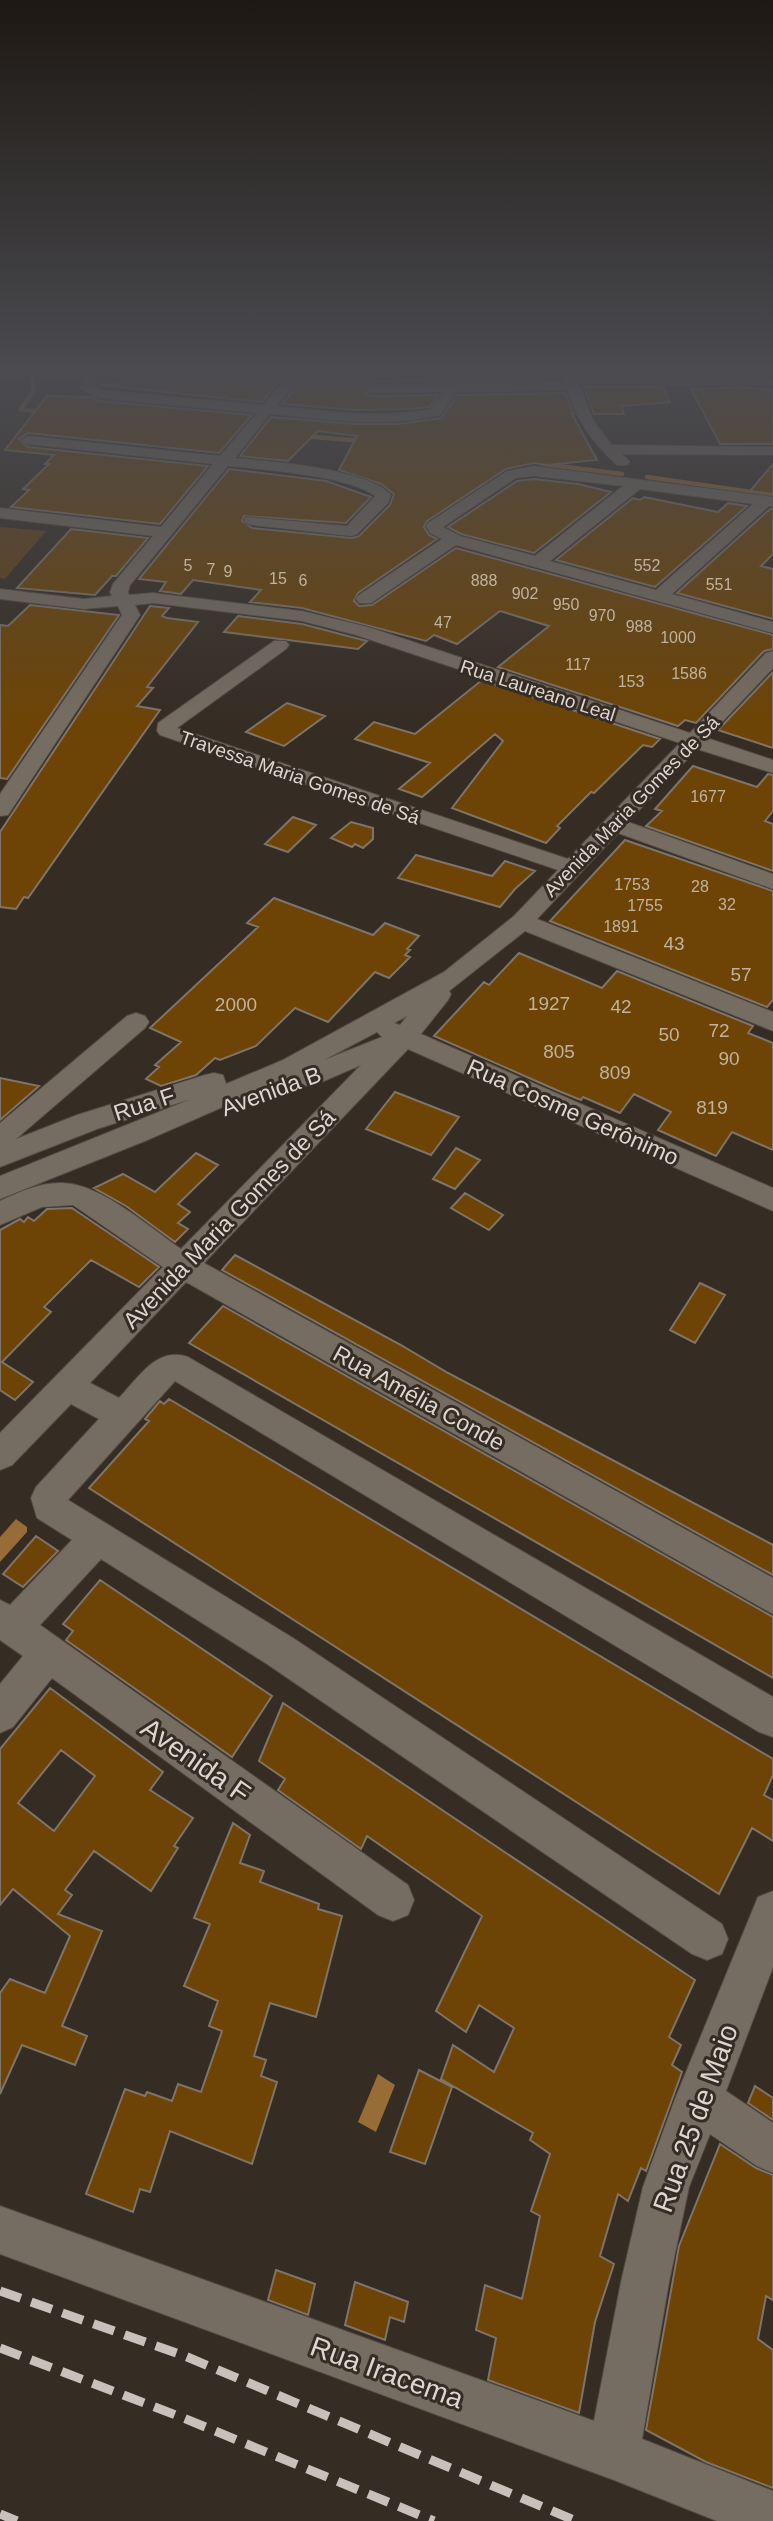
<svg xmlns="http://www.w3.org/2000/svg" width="773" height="2521" font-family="Arial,sans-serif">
	<rect width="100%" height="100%" fill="#352c23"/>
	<path fill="#624115" d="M0 527 46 531 5 579 0 578Z"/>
	<path fill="#976c36" d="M16 1519 27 1527V1532L0 1562V1537Z
		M378 2074 395 2085 376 2132 358 2122Z"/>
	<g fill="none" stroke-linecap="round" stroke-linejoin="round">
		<path stroke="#976c36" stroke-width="4.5" d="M33 373V392L21 409 45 413
			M302 436 362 441
			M542 464 622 474
			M647 477 773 495"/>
	</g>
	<path fill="#6d4405" stroke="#7e7469" stroke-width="2" fill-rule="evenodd" d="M126 373H248L249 376 283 377 262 402 97 385 120 384Z
		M370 373H541L542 380 370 382 361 388 370 396 438 395 429 407 411 409 354 410 282 404 304 377 313 375 365 381Z
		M584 387H663L670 402 621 406 624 414H594Z
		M744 387 773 390V444H720L691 389Z
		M565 393 574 414H572L597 460 547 465 534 463 506 469 427 521 424 527 429 535 437 539 358 593 354 601 359 606 372 605 456 548 773 635V649L764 651 696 723 685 720 678 726 498 667 549 626 500 611 457 644 434 635 426 641 302 608 250 602 261 590 193 580 181 594 160 591 166 582 139 579 229 469 326 481 371 497 346 523 244 516 242 521 252 528 352 538 359 536 390 505 394 494 381 484 339 470 357 436 318 431 288 461 240 456 271 417 355 424H398L441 418 458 395Z
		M47 396 91 397 99 401 252 415 219 453 28 433 19 439 28 447 208 466 160 524 11 507 29 490 23 489 49 464H45L54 455 5 450Z
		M773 464V494L750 491Z
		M534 479 578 484 611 492 534 553 461 534 448 527 517 481Z
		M644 497 718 512 728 503 747 506 655 587 556 560 633 498 640 500Z
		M770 509H773V554L761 566 773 569V619L677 593Z
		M71 529 148 538 116 576H112L95 595 17 588Z
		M30 605 119 615 7 779 0 778V625L8 626Z
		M150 606 169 608 162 616 167 618 198 622 147 687 153 688 137 706 160 710 28 898 24 897 16 909 0 907V832Z
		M238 616 302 624 367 641 358 649 224 632Z
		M773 672V748L718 730Z
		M482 680 660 739 652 747 643 745 594 793 591 792 557 826 560 828 546 843 452 808 503 741 495 734 422 797 399 789 430 763 355 739 374 722 415 734Z
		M287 703 325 716 284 746 246 732Z
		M693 766 757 787 768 774 773 775V811L765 821 773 824V871L646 826 662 811 655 809Z
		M293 817 316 825 288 852 265 844Z
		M351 822 373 828V839L363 848 355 844 352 847 331 838Z
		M625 840 773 891V1000L767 1007 550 921Z
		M416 855 492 876 505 861 535 871 515 889 500 907 398 878Z
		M274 898 373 935 385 923 419 936 407 949 410 950 405 955 410 957 389 978 375 972 328 1022 295 1008 256 1046 220 1060 215 1058 196 1075 161 1086 146 1079 159 1067 155 1065 181 1042 150 1028 258 927 247 923Z
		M519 953 602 988 617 971 753 1026 748 1033 773 1043V1150L732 1132 716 1156 658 1130 671 1112 634 1094 620 1113 583 1097 581 1100 561 1092 434 1036 484 982 489 985Z
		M0 1078 39 1086 0 1120Z
		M395 1092 459 1117 431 1155 366 1129Z
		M456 1148 480 1160 455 1189 433 1179Z
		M196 1153 218 1165 178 1204 190 1212 178 1223 188 1229 175 1242 126 1206 94 1188 123 1174 155 1192Z
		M465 1193 503 1215 489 1230 451 1208Z
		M72 1208 159 1267 139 1287 91 1260 44 1307 51 1312 2 1362 33 1382 15 1400 0 1390V1230L20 1219 24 1222 28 1217 34 1221 47 1209Z
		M235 1255 401 1345 448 1373 773 1545V1575L222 1270Z
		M700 1283 725 1295 695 1343 670 1330Z
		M223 1306 773 1617V1678L189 1343Z
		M169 1399 773 1759V1775L764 1795 773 1800V1841L752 1828 719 1894 89 1488 149 1421 145 1419 160 1401 164 1404Z
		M36 1536 58 1551 23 1587 3 1574Z
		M100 1580 272 1696 232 1757 66 1640 73 1631 63 1624Z
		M50 1688 163 1772 150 1790 193 1818 174 1846 178 1848 151 1891 94 1851 65 1890 72 1895 58 1914 102 1931 62 2026 87 2036 75 2065 22 2045 0 2094V1993L10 1979 45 1993 70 1936 13 1889 0 1905V1749ZM61 1750 95 1776 54 1831 18 1803Z
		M283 1703 695 1980 669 2037 681 2045 672 2065 682 2072 646 2171 641 2168 628 2201 618 2194 600 2256 614 2264 595 2322 579 2413 488 2380 496 2338 476 2330 485 2285 522 2299 540 2216 531 2211 550 2154 530 2140 533 2133 441 2079 453 2045 494 2072 514 2028 479 2005 466 2032 436 2011 482 1916 367 1836 361 1849 278 1790 285 1779 259 1761Z
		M233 1823 250 1835 240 1863 264 1871 260 1882 319 1904 318 1909 342 1916 316 2017 270 2003 254 2056 266 2060 261 2076 277 2082 252 2164 170 2131 150 2192 140 2189 133 2212 86 2194 125 2089 145 2096 147 2092 172 2101 178 2084 201 2092 222 2031 209 2026 218 2001 184 1986 210 1924 194 1918Z
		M419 2070 452 2087 425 2164 390 2152Z
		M755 2086 773 2098V2120L748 2103Z
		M720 2144 756 2168 773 2175V2300L766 2296 758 2339 773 2350V2488L706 2462 646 2430 679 2246Z
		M276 2270 315 2284 308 2315 268 2300Z
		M355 2282 408 2302 404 2322 390 2317 385 2340 345 2325Z"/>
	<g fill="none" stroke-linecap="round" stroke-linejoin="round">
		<g stroke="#524a43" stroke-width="2">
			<path id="minor" d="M83 373H97L94 387 101 390 263 405 290 373H304L277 406C327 411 380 419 430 409L443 392 370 393 363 389 370 385 565 382 562 373H576L577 376 773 377V385L579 384 594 422 612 445 773 447V455L622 454 630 462 627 465H617C593 443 577 421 567 390L457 392 440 415C384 429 327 419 270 414L235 458C269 461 370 469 391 495L388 503 357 534 351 536 252 525 246 523 244 520 246 517 347 526 375 496C351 476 261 469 228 466L130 585 128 592 129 595 153 593 302 611 368 627 690 733 766 653 773 651V668L707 738 773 760V773L697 749 628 822 773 874V889L618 833 537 919 773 1012V1031L525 931 449 991 451 994 448 1000 421 1034 773 1188V1211L408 1049 204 1263 773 1578V1614L186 1282 90 1383 119 1398C139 1377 157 1346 188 1357L773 1697V1737L759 1732 175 1381 68 1500 293 1638 722 1924 728 1939 722 1954 707 1960 692 1954 267 1664 101 1559 40 1625 408 1885 414 1900 408 1915 393 1921 378 1915 52 1678 13 1727 0 1733V1684L23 1656 0 1640V1600L10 1605 72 1540 37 1518 31 1498 36 1487 99 1419 71 1404 12 1465 0 1470V1433L163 1267 73 1205 42 1207 0 1225V1201C19 1192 41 1182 63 1183 101 1184 149 1227 181 1249L361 1065 317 1084 308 1086 299 1084 296 1075 145 1141 0 1199V1176L191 1099 97 1129 0 1167V1123L127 1016 136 1013 145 1016 149 1022 145 1028 16 1139 77 1115 205 1075 214 1073 223 1075 226 1084 283 1060 444 972 514 916 558 870 160 735 157 731 158 723 274 641H286L289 645 286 649 177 728 568 859 680 743 356 635 302 621 153 603 135 605 140 615 8 815 0 816V794L122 615 118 606 84 609 0 599V589L84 599 112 596 110 592 113 584 153 536 0 518V508L161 527 213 464 28 444 21 440 28 436 220 456 257 413 99 398 80 389ZM407 1016 400 1025 394 1023ZM377 1032 382 1037 324 1060Z
				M534 466 773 497V507L769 506 672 594 773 622V633L456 545 371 603H359L356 599 359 595 442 539 430 533 426 526 428 523 507 471ZM534 476 623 486 535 556 460 536 443 527 516 478ZM640 489 753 504 656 590 550 561Z
				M773 1891V1967L726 2091 773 2123V2173L757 2166 710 2134 689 2187 669 2282 642 2439 773 2491V2521H717L614 2480 0 2254V2206L594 2421 621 2282 643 2187 675 2099 758 1897Z"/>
		</g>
		<use href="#minor" fill="#766d62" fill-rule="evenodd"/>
		<path stroke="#c8c1bb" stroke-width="9" stroke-dasharray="22 11" stroke-linecap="butt" d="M0 2291 185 2356 576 2521
			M0 2348 181 2417 434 2521
			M0 2514 17 2521"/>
	</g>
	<linearGradient id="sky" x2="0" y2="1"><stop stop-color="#1d1813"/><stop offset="0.51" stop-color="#4b4b50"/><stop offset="1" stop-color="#4b4b50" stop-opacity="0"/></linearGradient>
	<rect width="773" height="726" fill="url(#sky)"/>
	<g text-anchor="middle" stroke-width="6" stroke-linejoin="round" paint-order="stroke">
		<g font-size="16" fill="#c0b29d">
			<text x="188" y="571">5</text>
			<text x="647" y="571">552</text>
			<text x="211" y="575">7</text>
			<text x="228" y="577">9</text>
			<text x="278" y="584">15</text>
			<text x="303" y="586">6</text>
			<text x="484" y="586">888</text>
			<text x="719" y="590">551</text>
			<text x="525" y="599">902</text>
			<text x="566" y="610">950</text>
			<text x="602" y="621">970</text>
			<text x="443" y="628">47</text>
			<text x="639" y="632">988</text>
			<text x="678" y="643">1000</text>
			<text x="578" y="670">117</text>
			<text x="689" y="679">1586</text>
			<text x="631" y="687">153</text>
			<text x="708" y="802">1677</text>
			<text x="632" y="890">1753</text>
			<text x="700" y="892">28</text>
			<text x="727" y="910">32</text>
			<text x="645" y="911">1755</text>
			<text x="621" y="932">1891</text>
		</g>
		<g font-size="19" fill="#dcd6d0" stroke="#352c23">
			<text transform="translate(538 690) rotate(18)" y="7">Rua Laureano Leal</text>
			<text transform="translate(300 777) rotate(19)" y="7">Travessa Maria Gomes de Sá</text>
			<text transform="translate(631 806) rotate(-46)" y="7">Avenida Maria Gomes de Sá</text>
		</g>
		<g font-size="19" fill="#c0b29d">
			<text x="674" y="950">43</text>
			<text x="741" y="981">57</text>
			<text x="549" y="1010">1927</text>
			<text x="236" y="1011">2000</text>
			<text x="621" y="1013">42</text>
			<text x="719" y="1037">72</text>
			<text x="669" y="1041">50</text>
			<text x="559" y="1058">805</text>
			<text x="729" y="1065">90</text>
			<text x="615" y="1079">809</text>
			<text x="712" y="1114">819</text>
		</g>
		<g font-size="23" fill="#dcd6d0" stroke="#352c23">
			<text transform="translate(271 1091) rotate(-20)" y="8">Avenida B</text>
			<text transform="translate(144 1104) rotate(-18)" y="8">Rua F</text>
			<text transform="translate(573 1112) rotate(24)" y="8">Rua Cosme Gerônimo</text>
			<text transform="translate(229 1219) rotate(-46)" y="8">Avenida Maria Gomes de Sá</text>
			<text transform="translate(419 1398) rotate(29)" y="8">Rua Amélia Conde</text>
		</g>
		<g font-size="28" fill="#dcd6d0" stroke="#352c23">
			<text transform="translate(196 1760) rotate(35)" y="10">Avenida F</text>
			<text transform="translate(695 2118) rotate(-70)" y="10">Rua 25 de Maio</text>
			<text transform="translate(387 2372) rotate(20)" y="10">Rua Iracema</text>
		</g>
	</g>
</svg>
